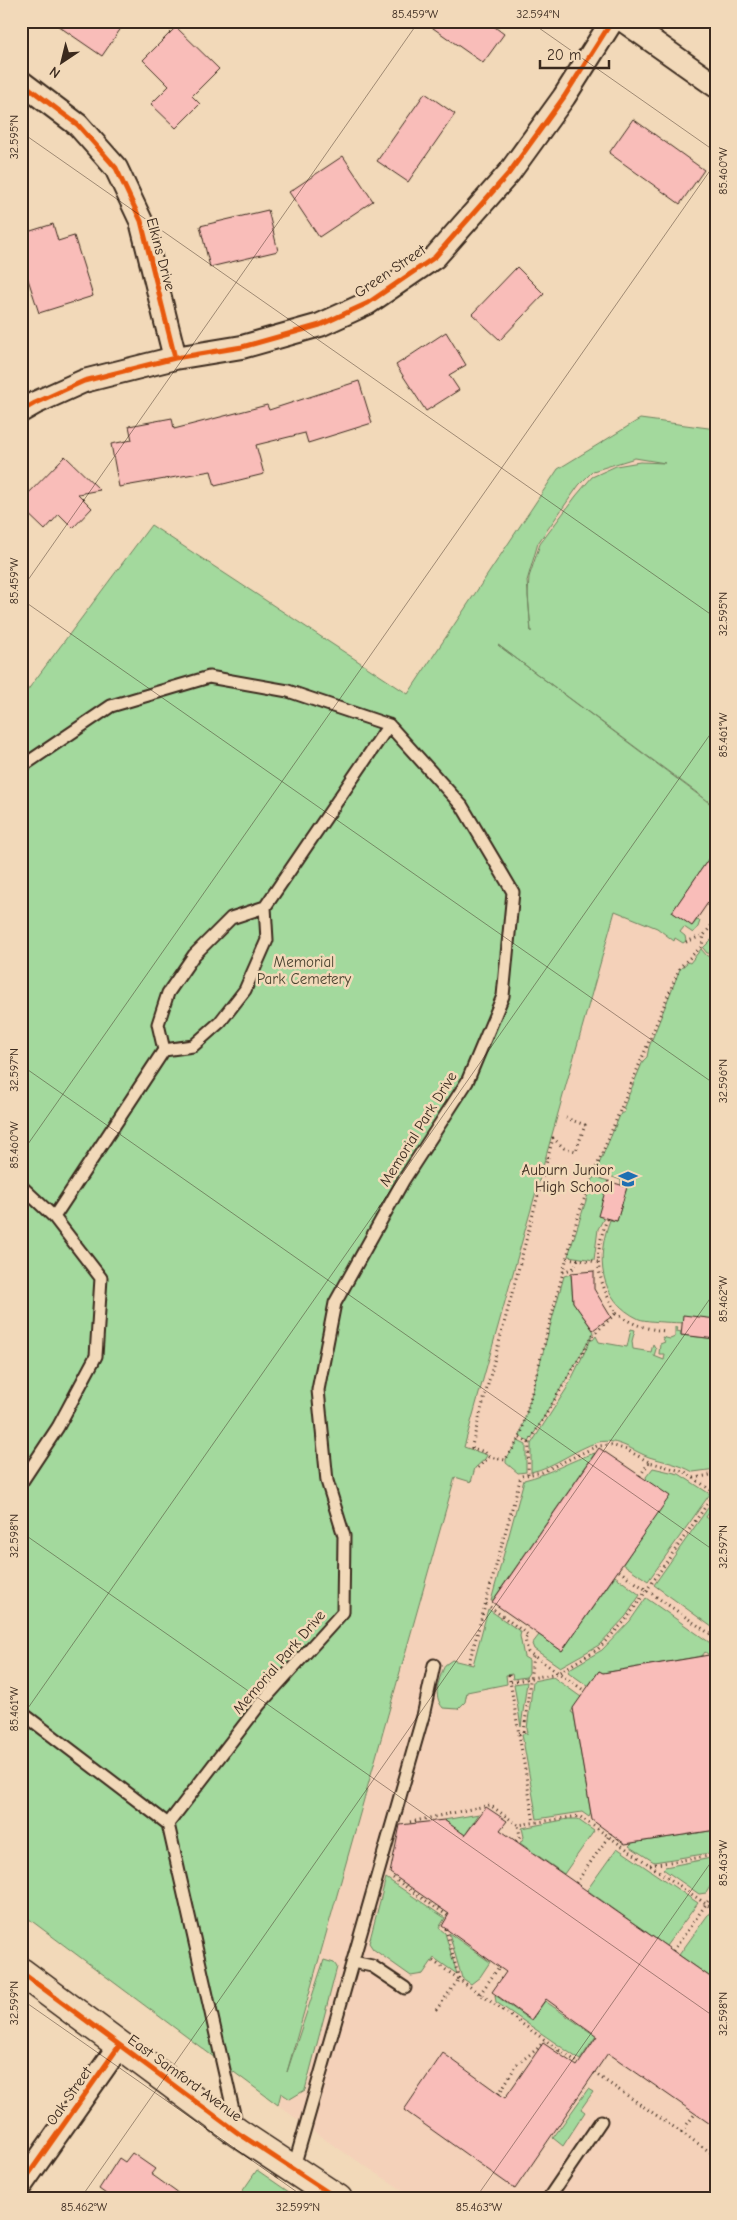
<svg xmlns="http://www.w3.org/2000/svg" width="737" height="2220" font-family="'Comic Neue',sans-serif">
	<rect width="100%" height="100%" fill="#f2d9b9"/>
	<filter id="ink" filterUnits="userSpaceOnUse"><feTurbulence type="fractalNoise" baseFrequency=".02" numOctaves="2"/><feDisplacementMap in="SourceGraphic" scale="10" xChannelSelector="R" yChannelSelector="G"/><feConvolveMatrix kernelMatrix="1 2 1 2 8 2 1 2 1" color-interpolation-filters="sRGB"/></filter>
	<g filter="url(#ink)">
		<path fill="#f4d1b9" d="M640 419 716 429V2199H416L327 2141 278 2105 615 911 408 694 558 469Z"/>
		<path fill="#a3d99d" stroke="#6f825e" fill-rule="evenodd" d="M640 419 716 429V470H713L716 471V807L498 645 716 808V848L672 912 692 926 697 920 700 921 698 927 693 933 684 927 680 932 685 936 686 941 683 943 675 938 674 941 657 928 615 911 464 1447 487 1455 485 1459 475 1468 471 1482 455 1477 287 2072 324 1960 334 1963 337 1967 305 2090 290 2099 281 2093 278 2105 21 1913V699L151 525 408 694 558 469ZM635 458 665 463 640 462 616 466 592 477 576 496 540 544 529 577 528 596 531 632 527 581 538 543 579 485 593 471Z
			M716 935V954L707 953 703 948Z
			M701 949 707 956 716 957V1324C701 1323 649 1323 639 1319 598 1300 596 1256 610 1220L617 1221 627 1187 621 1184V1180L596 1171 621 1113H624L625 1110 623 1109 643 1061 647 1057 649 1047 680 969 688 962 690 963Z
			M594 1176 608 1181 599 1216 604 1218 598 1229 594 1260 568 1256Z
			M571 1274 573 1302 594 1332 529 1442 520 1436 564 1276Z
			M675 1327H678L677 1331 681 1332V1335L716 1339V1469L693 1472C679 1464 665 1462 649 1457 633 1451 618 1438 598 1442 575 1449 555 1467 531 1472V1444L567 1388 591 1339 593 1340 596 1336 599 1342 627 1347 631 1329 635 1330 632 1341 633 1349 651 1352 653 1344 656 1349 654 1356 664 1360 665 1354H659L660 1344 665 1342 662 1337 670 1339 675 1337Z
			M518 1441 526 1445V1472L518 1473 506 1463V1459Z
			M595 1453 493 1600 491 1601 524 1480C550 1474 571 1460 595 1453Z
			M653 1468 679 1474 710 1494 648 1581 623 1564 669 1496 647 1481 646 1477Z
			M715 1498 716 1503 706 1517 710 1520 716 1552V1630L654 1585Z
			M615 1576 640 1595 626 1616 599 1645 560 1667 534 1649 532 1644 539 1635 562 1651Z
			M646 1598 716 1647V1655L714 1658 705 1652 702 1656 603 1673 599 1671 588 1686 568 1672 571 1668 602 1650 630 1621Z
			M488 1609 521 1632 520 1636 524 1657 529 1660V1673L526 1677 513 1679 512 1674 506 1675 507 1684 467 1692 465 1702 458 1709 443 1708C432 1695 439 1679 445 1665L452 1660 473 1665Z
			M553 1677 581 1697 571 1712 574 1714 591 1813 589 1817 582 1812 537 1819 522 1734 528 1733 527 1729 533 1681Z
			M527 1682 521 1727 514 1684Z
			M479 1814 465 1835 444 1820Z
			M568 1819H577L594 1831 564 1874 520 1843 524 1837 522 1828Z
			M716 1830V1852L654 1862 629 1846 632 1843Z
			M617 1848 698 1903 666 1946 587 1890Z
			M716 1857V1877L706 1893 699 1894 663 1869 665 1867Z
			M386 1878 445 1918 439 1928 445 1933 457 1974 434 1958 423 1974 411 1976 373 1949 369 1943Z
			M710 1912 716 1916V1981L679 1955Z
			M449 1933 490 1962 480 1977 471 1984 462 1978Z
			M495 1995 531 2021 545 2001 596 2036 580 2060 496 2002Z
			M588 2089 593 2092 581 2109 585 2112 563 2146 553 2138Z
			M257 2170 299 2199H237Z"/>
		<path fill="#f9bdb9" stroke="#3b2a1e" d="M51 21H126L102 56Z
			M423 21H487L504 34 483 63Z
			M176 27 219 69 192 96 200 104 176 128 151 104 169 86 143 60Z
			M425 93 455 114 408 182 377 161Z
			M633 119 704 170 680 204 609 153Z
			M343 156 373 201 319 237 289 192Z
			M268 210 278 251 210 267 200 226Z
			M53 224 58 241 74 236 93 296 39 313 21 258V234Z
			M517 267 544 294 500 340 472 314Z
			M446 332 466 365 449 375 459 390 426 411 396 365Z
			M359 381 372 423 308 443 305 433 256 445 264 474 215 486 211 471 119 487 111 444 132 440 129 426 172 418 174 429 267 405 269 410Z
			M65 456 100 490 78 494 92 508 73 528 59 514 45 530 21 507V501Z
			M716 848V891L692 926 672 912Z
			M608 1181 627 1187 617 1221 598 1216Z
			M594 1271V1289L611 1317 593 1330 573 1302 571 1273Z
			M683 1315 716 1319V1339L681 1335Z
			M599 1448 670 1496 562 1651 492 1602Z
			M709 1655 716 1660V1830L625 1844 592 1820 573 1708 599 1671 603 1673Z
			M486 1807 507 1821 500 1830 716 1981V2128L608 2053 515 2189 404 2110 443 2053 505 2098 543 2043 577 2066 597 2036 546 1999 531 2020 492 1992 506 1972 442 1926 449 1914 390 1873 400 1825 444 1820 465 1835Z
			M132 2153 155 2169 151 2174 186 2199H113L99 2189 119 2158 125 2162Z"/>
		<g fill="none" stroke-linecap="round" stroke-linejoin="round">
			<g stroke="#3b2a1e" stroke-width="15">
				<path id="service" d="M21 767 111 706 209 677 288 691 389 725 462 806 513 892 503 996 467 1082 403 1181 335 1303 318 1390 327 1481 344 1536 343 1612 260 1704 168 1824 21 1712
					M164 1050 158 1024 168 993 194 955 231 918 265 907
					M21 1186 54 1217 101 1278 96 1356 58 1427 21 1483
					M54 1217 164 1050 193 1046 220 1022 245 990 267 940 265 907 389 725
					M168 1824 237 2127
					M353 1962 372 1966 405 1988
					M293 2170 423 1716 434 1665
					M548 2199 601 2121"/>
			</g>
			<g stroke="#3b2a1e" stroke-width="26">
				<path id="minor" d="M624 21 716 86
					M21 82 78 125 116 168 141 221 175 358
					M21 411 35 403 84 381 175 358 242 347 320 325 368 303 435 257 509 173 564 97 612 21
					M21 2185 119 2046"/>
			</g>
			<g stroke="#3b2a1e" stroke-width="31">
				<path id="tertiary" d="M21 1972 238 2133 338 2199"/>
			</g>
			<path stroke="#3b2a1e" stroke-width="3" stroke-dasharray="1 4" stroke-linecap="butt" d="M708 902 716 908
				M686 942 704 935 716 920
				M567 1258 598 1262
				M563 1272 578 1216 594 1173 680 967 702 946 704 935
				M616 1313C633 1325 646 1329 666 1331
				M520 1438 529 1443 528 1475
				M529 1443 593 1335 616 1313C596 1276 593 1258 607 1219
				M489 1457 485 1452 472 1448V1445L553 1138 564 1148 576 1151 585 1125 566 1118
				M478 1468 489 1457 505 1460 520 1438 563 1272 574 1268 578 1259
				M640 1476 649 1462
				M694 1478 716 1474
				M619 1571 716 1638
				M486 1604 528 1635 525 1639 528 1652 585 1691
				M469 1663 521 1476 542 1472 597 1446 611 1445 627 1450 649 1462 685 1472 715 1493 625 1621 598 1649 558 1673 510 1682
				M509 1675 534 1823
				M519 1733 524 1732 533 1656
				M410 1822 490 1805 518 1825 579 1816 716 1911
				M516 1841 520 1836 518 1825
				M650 1865 716 1855
				M393 1878 448 1916
				M576 1883 611 1833
				M446 1929 459 1979 559 2050 558 2052
				M673 1951 716 1890
				M433 1961 459 1979
				M480 1994 499 1967
				M436 2010 459 1979
				M559 2050 579 2063
				M594 2073 681 2132 695 2114
				M499 2094 517 2064 536 2050 545 2040
				M681 2132 716 2156"/>
			<use href="#service" stroke="#f2d9b9" stroke-width="11"/>
			<use href="#minor" stroke="#f2d9b9" stroke-width="22"/>
			<use href="#tertiary" stroke="#f2d9b9" stroke-width="28"/>
			<g stroke="#f2d9b9" stroke-width="8">
				<path id="cycleway" d="M21 82 78 125 116 168 141 221 175 358
					M21 411 35 403 84 381 175 358 242 347 320 325 368 303 435 257 509 173 564 97 612 21
					M21 1972 238 2133 338 2199
					M21 2185 119 2046"/>
			</g>
			<use href="#cycleway" stroke="#e8590c" stroke-width="5"/>
		</g>
	</g>
	<path fill="none" stroke="#3b2a1e" stroke-width="1" stroke-opacity="0.45" d="M529 21 716 152M21 26 24 21M21 132 716 618M21 590 419 21M21 599 716 1085M21 1065 716 1552M21 1154 716 162M21 1532 716 2018M21 1718 716 726M21 1999 307 2199M80 2199 716 1290M475 2199 716 1855"/>
	<defs>
		<g id="school-bare" transform="scale(1.5)"><path d="M0-5L7-2L0 1L-7-2ZM-4 1L0 2.5L4 1V4Q0 6-4 4Z" fill="#1f6fb2" stroke="#f2d9b9" stroke-width="2.5" paint-order="stroke"/></g>
	</defs>
	<g fill-rule="evenodd">
		<use href="#school-bare" x="628" y="1179"/>
	</g>
	<g text-anchor="middle" stroke-width="5" stroke-linejoin="round" paint-order="stroke">
		<g font-size="15" fill="#3b2a1e" stroke="#f2d9b9">
			<text transform="translate(161 254) rotate(75)" y="5">Elkins Drive</text>
			<text transform="translate(390 271) rotate(-34)" y="5">Green Street</text>
			<text transform="translate(418 1129) rotate(-58)" y="5">Memorial Park Drive</text>
			<text transform="translate(279 1662) rotate(-49)" y="5">Memorial Park Drive</text>
			<text transform="translate(185 2078) rotate(36)" y="5">East Samford Avenue</text>
			<text transform="translate(69 2096) rotate(-55)" y="5">Oak Street</text>
		</g>
		<g font-size="15" fill="#4b4431" stroke="#f2d9b9">
			<text x="304" y="967">Memorial<tspan x="304" dy="17">Park Cemetery</tspan></text>
		</g>
		<g font-size="15" fill="#3b2a1e" stroke="#f2d9b9" text-anchor="end">
			<text x="613" y="1175">Auburn Junior<tspan x="613" dy="17">High School</tspan></text>
		</g>
	</g>
	<rect width="737" height="2220" fill="none" stroke="#f2d9b9" stroke-width="55"/>
	<g transform="translate(62 62) rotate(215)" stroke="#f2d9b9" stroke-width="4" paint-order="stroke">
	<path d="M0-4L9 19L0 12L-9 19Z" fill="#3b2a1e"/>
	<text y="-8" font-size="14" font-weight="bold" text-anchor="middle" fill="#3b2a1e">N</text>
	</g>
	<path d="M540 60v8h69v-8" fill="none" stroke="#3b2a1e" stroke-width="2.5"/>
	<text x="547" y="60" font-size="15" fill="#3b2a1e" stroke="#f2d9b9" stroke-width="4" paint-order="stroke">20 m</text>
	<rect x="28" y="28" width="682" height="2164" fill="none" stroke="#3b2a1e" stroke-width="2"/>
	<g font-size="12" text-anchor="middle" fill="#3b2a1e">
		<text x="415" y="18">85.459°W</text>
		<text x="538" y="18">32.594°N</text>
		<text transform="translate(14 137) rotate(-90)" y="4">32.595°N</text>
		<text transform="translate(723 171) rotate(-90)" y="4">85.460°W</text>
		<text transform="translate(14 581) rotate(-90)" y="4">85.459°W</text>
		<text transform="translate(723 614) rotate(-90)" y="4">32.595°N</text>
		<text transform="translate(723 735) rotate(-90)" y="4">85.461°W</text>
		<text transform="translate(14 1070) rotate(-90)" y="4">32.597°N</text>
		<text transform="translate(723 1081) rotate(-90)" y="4">32.596°N</text>
		<text transform="translate(14 1145) rotate(-90)" y="4">85.460°W</text>
		<text transform="translate(723 1299) rotate(-90)" y="4">85.462°W</text>
		<text transform="translate(14 1536) rotate(-90)" y="4">32.598°N</text>
		<text transform="translate(723 1547) rotate(-90)" y="4">32.597°N</text>
		<text transform="translate(14 1709) rotate(-90)" y="4">85.461°W</text>
		<text transform="translate(723 1863) rotate(-90)" y="4">85.463°W</text>
		<text transform="translate(14 2003) rotate(-90)" y="4">32.599°N</text>
		<text transform="translate(723 2014) rotate(-90)" y="4">32.598°N</text>
		<text x="84" y="2211">85.462°W</text>
		<text x="298" y="2211">32.599°N</text>
		<text x="479" y="2211">85.463°W</text>
	</g>
</svg>
